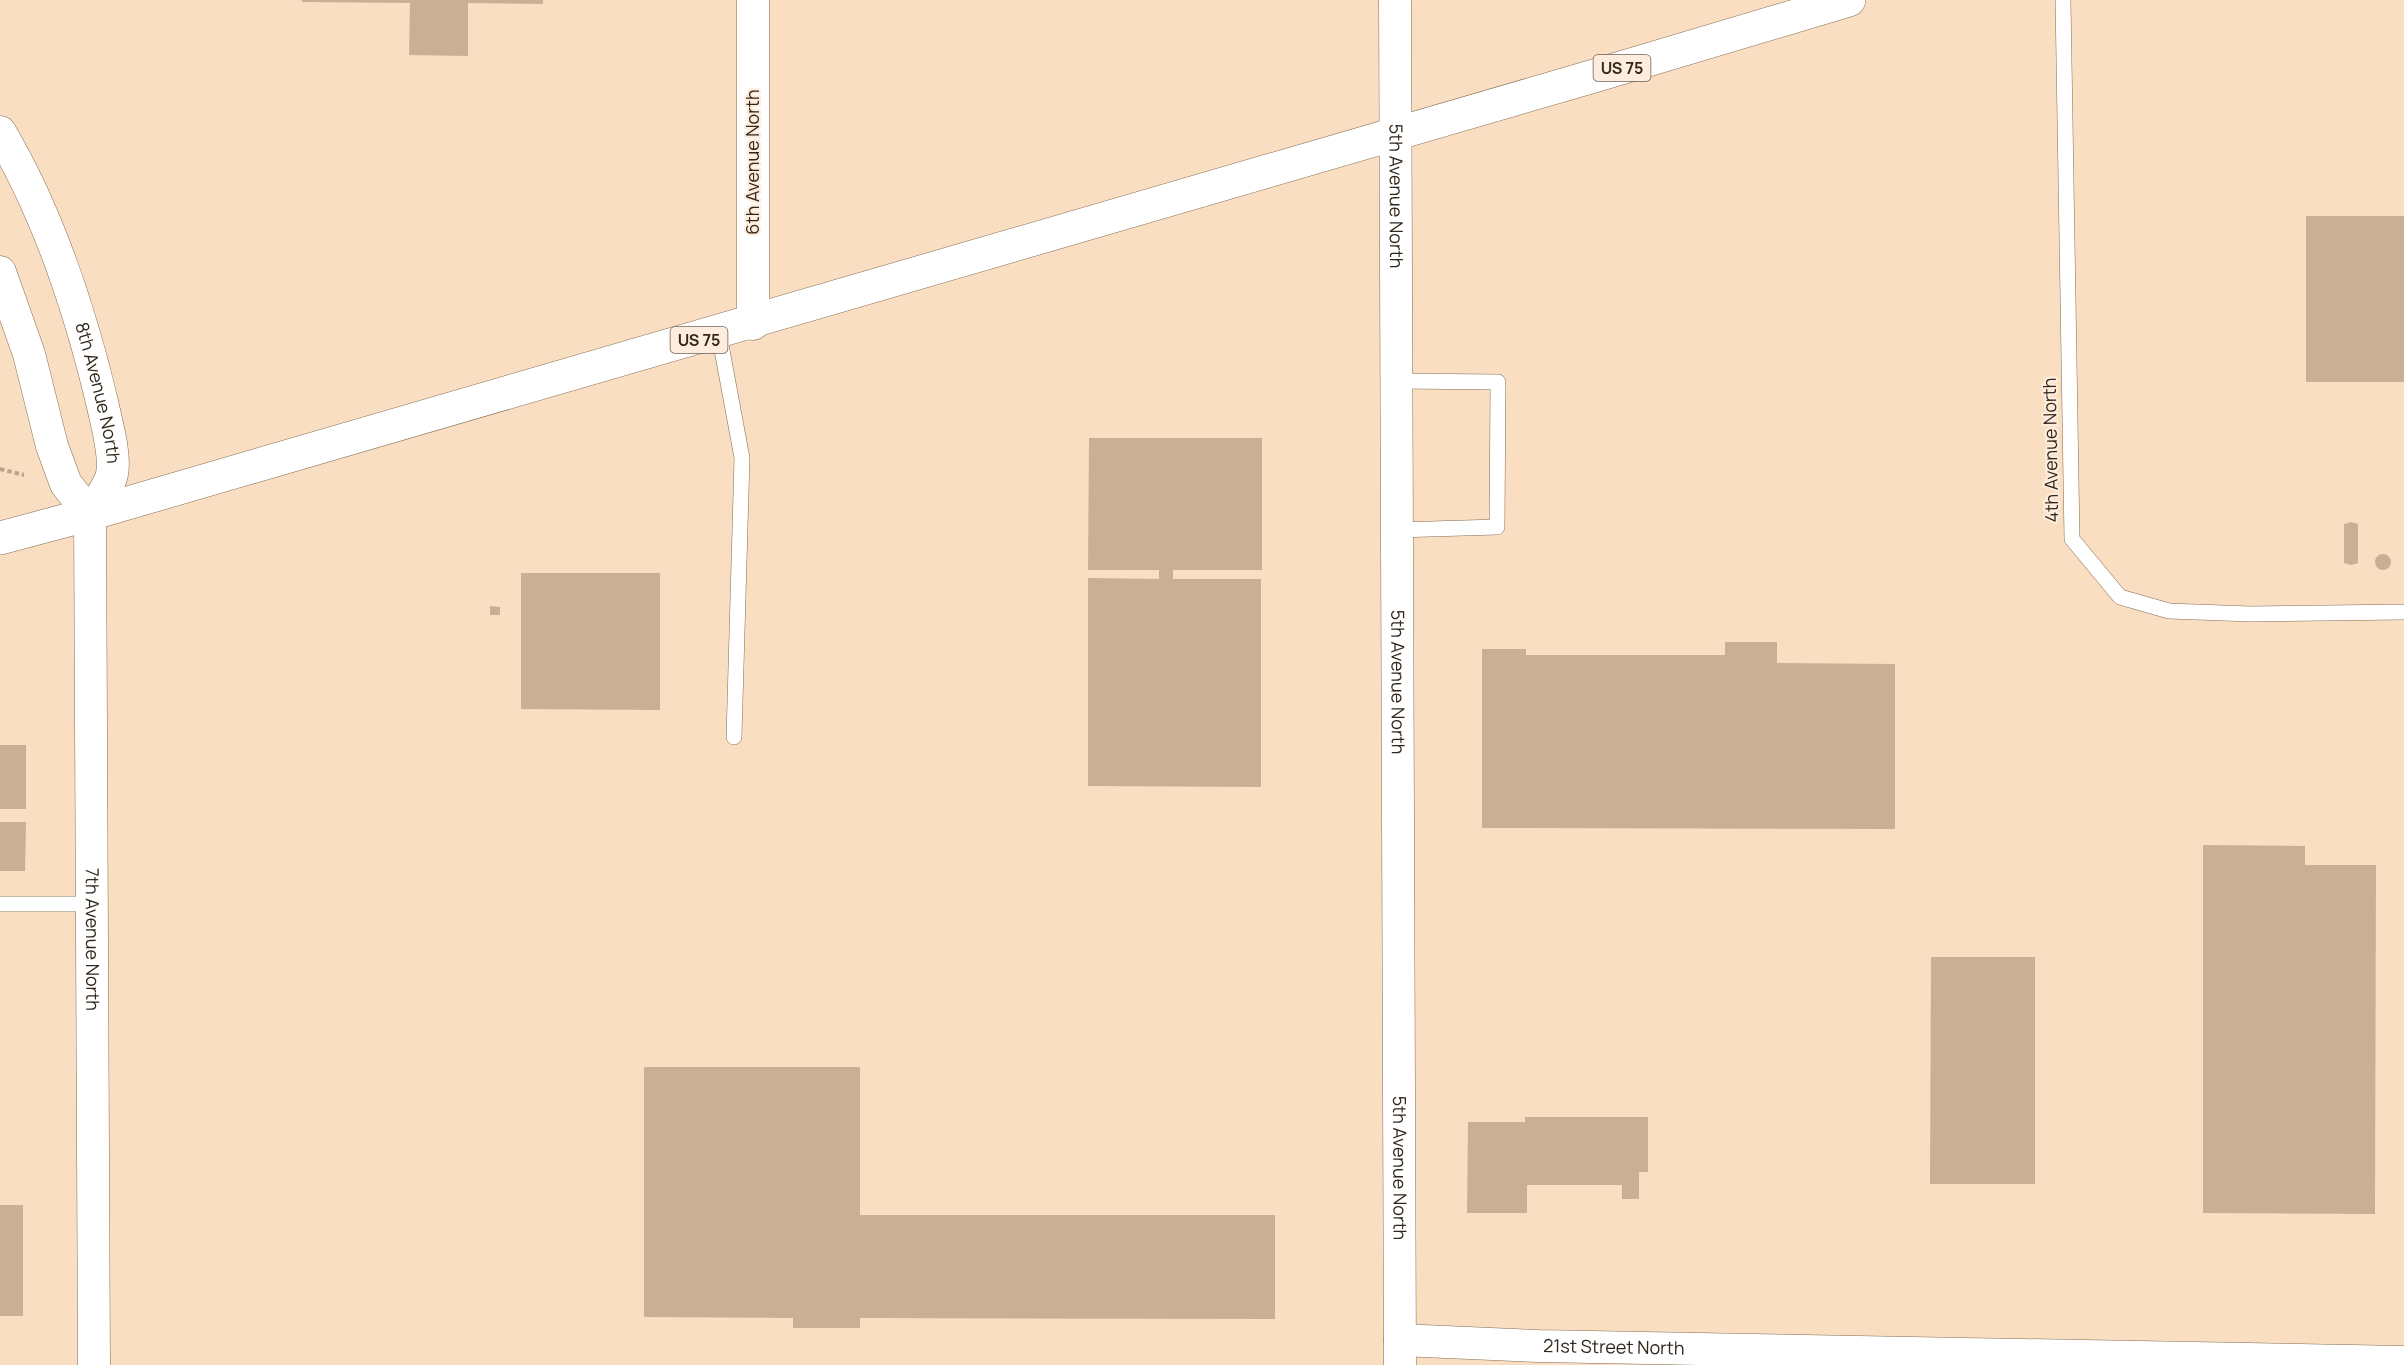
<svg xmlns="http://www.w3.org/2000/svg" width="2404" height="1365" font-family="Manrope,sans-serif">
	<rect width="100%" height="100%" fill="#fadec1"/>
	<path fill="#caaf94" d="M302 0H543V4L468 3V56L409 55 410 3 302 2Z
		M2306 216H2404V382H2306Z
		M1089 438H1262V570H1173V579H1261V787L1088 786V578L1159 579V570H1088Z
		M2351 522 2358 524V563L2351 565 2344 563V524Z
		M2375 562a8 8 0 1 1 16 0a8 8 0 1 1-16 0Z
		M521 573H660V710L521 709Z
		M490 606 500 607V615H490Z
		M1725 642H1777V663L1895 664V829L1482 828V649H1526V655H1725Z
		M0 745H26V809H0Z
		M0 822H26L25 871H0Z
		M2203 845 2305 846V865H2376L2375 1214 2203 1213Z
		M1931 957H2035V1184H1930Z
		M644 1067H860V1215H1275V1319L860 1318V1328H793V1318L644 1317Z
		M1525 1117H1648V1172H1639V1199H1622V1185H1527V1213H1467L1468 1122H1525Z
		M0 1205H23V1316H0Z"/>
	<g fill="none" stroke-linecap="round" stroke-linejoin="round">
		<g stroke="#856d53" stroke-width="16">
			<path id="lane" d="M2063 0 2072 539 2120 597 2169 611 2250 614 2404 612
				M719 334 742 458 734 737
				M1396 381 1498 382 1497 527 1397 530
				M0 904H92"/>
		</g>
		<g stroke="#856d53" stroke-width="33">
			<g id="street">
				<path d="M753 0V324"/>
				<path id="s1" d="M1395 0 1400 1365"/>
				<path id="s2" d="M0 132C48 213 80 310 102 402 106 421 116 455 112 474 110 485 96 504 90 514L94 1365"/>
				<path d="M0 272 29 354 52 446 66 484 90 514"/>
				<path id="s3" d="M1400 1340 1538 1346 2404 1362"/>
			</g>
		</g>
		<g stroke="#856d53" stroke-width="34">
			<path id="primary" d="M0 538 90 514C678 346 1264 175 1849 0"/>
		</g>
		<path stroke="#b9a38c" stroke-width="4" stroke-dasharray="4.5 3" stroke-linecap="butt" d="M0 469 24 475"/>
		<use href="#lane" stroke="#fff" stroke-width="15"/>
		<use href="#street" stroke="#fff" stroke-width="32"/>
		<use href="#primary" stroke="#fff" stroke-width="33"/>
	</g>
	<g text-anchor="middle" stroke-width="4.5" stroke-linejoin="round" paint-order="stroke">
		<g fill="#feeddc" stroke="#6e6256" stroke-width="1.5">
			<rect x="1593.5" y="55" width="57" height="26" rx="4.5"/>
			<rect x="670.5" y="327" width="57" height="26" rx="4.5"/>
		</g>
		<g font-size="16" font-weight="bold" fill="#31271c">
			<text x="1622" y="74">US 75</text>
			<text x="699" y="346">US 75</text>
		</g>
		<g font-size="18" fill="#31271c" stroke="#feeddc">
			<text transform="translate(753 162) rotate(-90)" y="6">6th Avenue North</text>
			<text dy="6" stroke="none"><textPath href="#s1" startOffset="196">5th Avenue North</textPath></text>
			<text dy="6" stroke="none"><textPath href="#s2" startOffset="280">8th Avenue North</textPath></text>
			<text transform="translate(2051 450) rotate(-91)" y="6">4th Avenue North</text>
			<text dy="6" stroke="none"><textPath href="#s1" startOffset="682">5th Avenue North</textPath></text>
			<text dy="6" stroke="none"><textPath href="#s2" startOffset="834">7th Avenue North</textPath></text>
			<text dy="6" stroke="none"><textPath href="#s1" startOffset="1168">5th Avenue North</textPath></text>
			<text dy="6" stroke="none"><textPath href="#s3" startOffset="214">21st Street North</textPath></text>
		</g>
	</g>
</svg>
